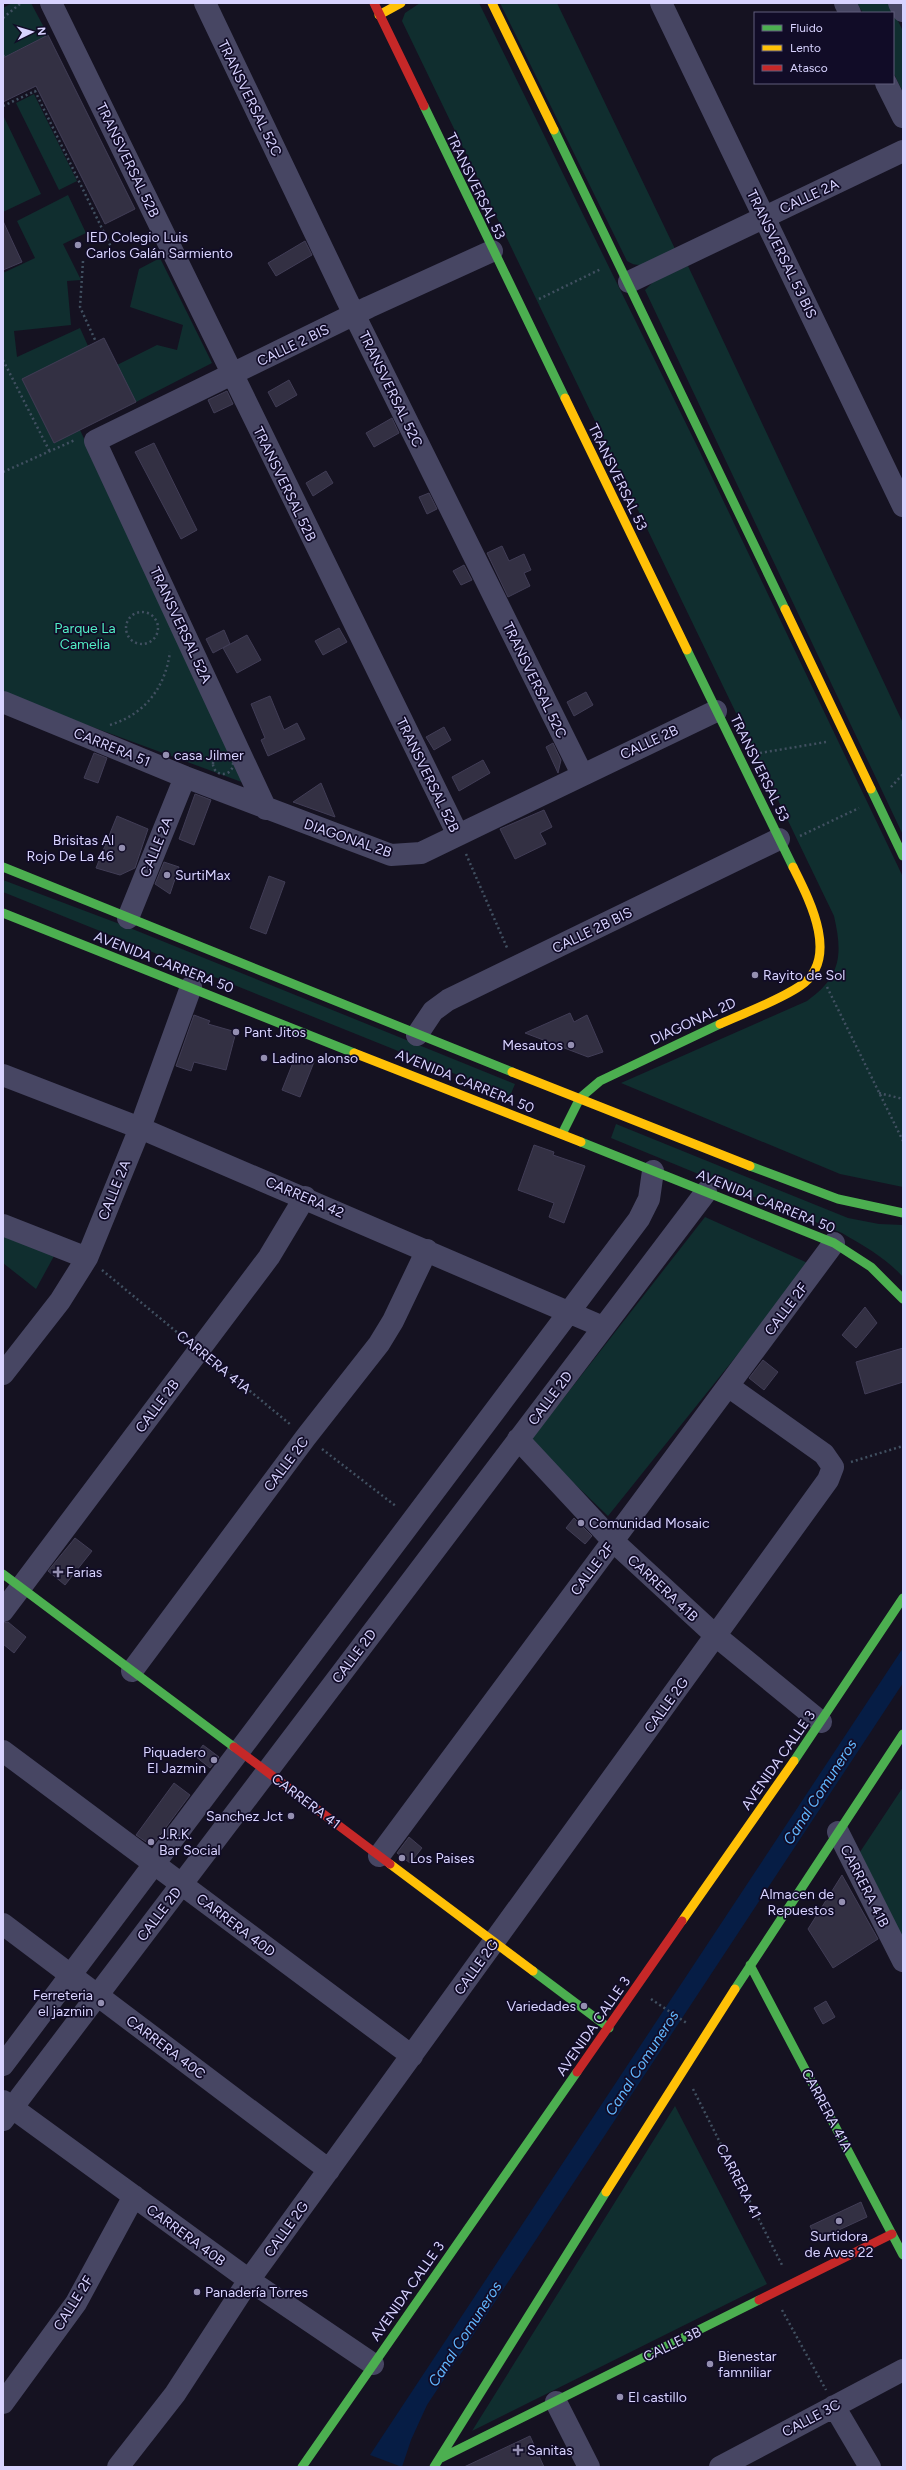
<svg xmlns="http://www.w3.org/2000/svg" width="906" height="2470" font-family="Figtree,sans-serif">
	<rect width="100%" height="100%" fill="#151221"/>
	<path fill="#102e2f" d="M12 3H31L48 35 3 58V8Z
		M420 3H479L700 452 903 877V1187L840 1174 621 1083 807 1001C841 977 843 955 834 916L402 21 405 13Z
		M500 3H557L676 251C660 258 643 272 627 261Z
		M857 3H889L903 31V92L893 72V13H863Z
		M34 94 77 181 59 190 16 103Z
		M3 115 41 194 3 212Z
		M68 195 86 233 63 244 81 280 67 281 71 325 14 331 17 357 80 328 88 346 22 379 54 443 80 430 247 784 3 694V273L35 258 17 221Z
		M160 258 212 363 136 402 117 365 157 345 177 350 183 325 130 307 139 269Z
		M688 266 903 723V835L645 290 654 281Z
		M3 880 125 926 515 1084 510 1096 3 892Z
		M616 1124 848 1218 879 1224 903 1225V1277C886 1258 864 1246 842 1233L611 1138Z
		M705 1217 810 1264 608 1516 530 1441Z
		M3 1234 54 1256 36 1289 3 1263Z
		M903 1787V1936L901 1937 858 1855Z
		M675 2106 767 2284 472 2431Z"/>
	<path fill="#061d45" d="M903 1648V1683L427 2405 411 2440 402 2467 370 2455Z"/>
	<path fill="#333043" stroke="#413d56" d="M48 35 135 209 105 224 36 86 3 102V58Z
		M3 221 22 262 3 270Z
		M305 241 312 255 276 276 268 263Z
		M104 338 136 402 54 443 22 379Z
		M289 380 297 395 276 407 268 392Z
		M227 391 233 404 214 413 208 400Z
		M392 418 399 433 374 447 366 433Z
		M154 443 197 530 181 539 135 452Z
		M326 471 333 483 313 496 306 483Z
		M429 493 437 509 427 514 419 497Z
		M502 546 509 561 524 554 531 570 524 573 530 586 508 597 487 553Z
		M464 565 472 580 461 585 453 571Z
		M339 628 347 642 323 655 315 641Z
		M224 630 230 644 213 653 206 639Z
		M247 635 261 660 237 673 223 648Z
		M586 692 593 705 574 716 567 702Z
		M270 696 284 730 297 723 305 739 268 756 261 740 265 738 251 704Z
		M444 727 451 740 434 750 426 737Z
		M553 743 561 760 558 773 546 747Z
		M94 753 107 758 98 783 84 778Z
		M483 760 490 773 459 791 452 777Z
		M321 783 335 817 293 802Z
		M195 794 211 800 194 845 179 839Z
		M544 810 552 827 540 833 546 844 515 859 500 829Z
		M117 816 148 829 135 868 120 875 96 868Z
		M164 862 179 867 170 894 155 884Z
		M269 876 285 882 266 934 250 928Z
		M570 1013 574 1022 587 1015 603 1052 588 1057 525 1033Z
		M194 1015 210 1021 208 1024 236 1032 226 1070 194 1062 191 1071 176 1066Z
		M296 1055 314 1062 300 1097 282 1090Z
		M534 1145 554 1152 553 1155 585 1166 564 1223 549 1217 554 1203 518 1190Z
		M865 1307 877 1323 856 1348 842 1335Z
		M903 1348V1382L865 1394 856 1362Z
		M763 1360 778 1372 764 1390 749 1378Z
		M574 1518 592 1536 585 1544 566 1528Z
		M75 1538 92 1551 65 1585 48 1571Z
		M8 1622 26 1637 14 1653 3 1644V1623Z
		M203 1745 219 1757 210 1768 195 1756Z
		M174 1783 190 1795 152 1846 136 1835Z
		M409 1837 422 1848 410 1863 397 1853Z
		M842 1875 878 1939 833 1968 808 1929Z
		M826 2001 835 2017 823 2024 814 2008Z
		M861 2202 867 2217 817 2240 810 2226Z
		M530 2436 544 2467H464Z"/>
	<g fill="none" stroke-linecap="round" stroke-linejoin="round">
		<path stroke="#415061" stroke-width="2.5" stroke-dasharray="2 3" stroke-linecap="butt" d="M3 18 21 3
			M3 55 4 57
			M3 106 35 91 111 247
			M83 261 80 307 96 342
			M539 299 601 269
			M3 360 50 452
			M3 472 75 440
			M126 628a16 16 0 1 1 32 0a16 16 0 1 1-32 0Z
			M110 725C145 714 165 688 170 652
			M760 753 826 742
			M213 764a10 10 0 1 1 20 0a10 10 0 1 1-20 0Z
			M891 787 903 774
			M800 836 859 808
			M466 854 508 950
			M827 987 903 1141
			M879 1093 903 1099
			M102 1270 184 1338
			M215 1362 291 1425
			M322 1449 397 1507
			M851 1462 903 1446
			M651 1999 688 2024
			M693 2089 783 2267
			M782 2310 826 2390"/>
		<path stroke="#474663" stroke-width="22" d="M51 3 458 835
			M205 3 347 300 582 774
			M661 3 903 506
			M845 3 850 13
			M899 3 903 11
			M886 83 903 117
			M629 282 903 151
			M3 702 185 777 391 855 421 853 716 711
			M266 809 95 441 369 307 492 251
			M128 918 185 777
			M417 1035 433 1011 448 1000 779 839
			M3 1075 140 1128 603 1327
			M3 1225 87 1258
			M3 1374 60 1301 87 1258 140 1128 191 987
			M518 1439 613 1541 716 1636 821 1722
			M3 1611 269 1257 305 1197
			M132 1671 306 1437 379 1344 393 1321 427 1250
			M3 1751 412 2056
			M838 1832 903 1961
			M379 1856 834 1243
			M3 1924 329 2170
			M3 2065 639 1219 649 1199 653 1171
			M3 2101 249 2280 373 2364
			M3 2120 706 1192
			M556 2402 589 2467
			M3 2403 76 2303 134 2196
			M834 2406 870 2467
			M118 2467 175 2394 249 2280 828 1480 833 1467 824 1454 728 1386
			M720 2467 903 2370"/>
		<path stroke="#4caf50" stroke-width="9" d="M424 106 565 398
			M554 130 785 609
			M687 650 793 867
			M871 789 903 856
			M3 867 512 1072
			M3 913 354 1053
			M562 1134 580 1098 600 1081 720 1024
			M581 1142 834 1243 871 1267 903 1299
			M750 1166 838 1199 903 1213
			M3 1574 234 1747
			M794 1761 903 1598
			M750 1965 903 2255
			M533 1971 609 2028
			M735 1989 903 1734
			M441 2458 759 2300
			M302 2467 577 2072
			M434 2467 606 2192"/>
		<path stroke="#ffc107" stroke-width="9" d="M492 3 554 130
			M379 15 401 3
			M565 398 687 650
			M785 609 871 789
			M720 1024C744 1013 778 1001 800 986 841 959 809 899 793 867
			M354 1053 581 1142
			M512 1072 750 1166
			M390 1864 533 1971
			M682 1921 794 1761
			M606 2192 735 1989"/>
		<path stroke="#c62828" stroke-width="9" d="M374 3 424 106
			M234 1747 390 1864
			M577 2072 682 1921
			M759 2300 892 2234"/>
	</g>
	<g fill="#948fb1" stroke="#110c27" stroke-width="1.5">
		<circle cx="78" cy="245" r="4"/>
		<circle cx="166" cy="755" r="4"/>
		<circle cx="122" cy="848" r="4"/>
		<circle cx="167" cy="875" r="4"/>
		<circle cx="755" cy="975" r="4"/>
		<circle cx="236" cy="1032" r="4"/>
		<circle cx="571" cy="1045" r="4"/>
		<circle cx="264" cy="1058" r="4"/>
		<circle cx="581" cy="1523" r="4"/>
		<path d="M56 1566h4v4h4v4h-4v4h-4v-4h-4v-4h4z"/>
		<circle cx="214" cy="1760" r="4"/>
		<circle cx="291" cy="1816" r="4"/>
		<circle cx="151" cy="1842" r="4"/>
		<circle cx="402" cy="1858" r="4"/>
		<circle cx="842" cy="1902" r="4"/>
		<circle cx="101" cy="2003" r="4"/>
		<circle cx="584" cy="2006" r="4"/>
		<circle cx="839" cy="2221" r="4"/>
		<circle cx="197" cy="2292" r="4"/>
		<circle cx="710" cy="2364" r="4"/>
		<circle cx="620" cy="2397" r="4"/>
		<path d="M516 2444h4v4h4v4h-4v4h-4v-4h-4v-4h4z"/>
	</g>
	<g text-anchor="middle" stroke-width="3.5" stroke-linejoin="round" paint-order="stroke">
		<g font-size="14" fill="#d8d3ff" stroke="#110c27">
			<text transform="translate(250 98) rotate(64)" y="5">TRANSVERSAL 52C</text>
			<text transform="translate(128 160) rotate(64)" y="5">TRANSVERSAL 52B</text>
			<text transform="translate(476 186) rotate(64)" y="5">TRANSVERSAL 53</text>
			<text transform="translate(809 196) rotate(-25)" y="5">CALLE 2A</text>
			<text transform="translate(782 254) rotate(64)" y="5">TRANSVERSAL 53 BIS</text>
			<text transform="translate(293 345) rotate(-26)" y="5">CALLE 2 BIS</text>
			<text transform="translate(391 389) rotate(64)" y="5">TRANSVERSAL 52C</text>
			<text transform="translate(618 477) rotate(64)" y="5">TRANSVERSAL 53</text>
			<text transform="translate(285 484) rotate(64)" y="5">TRANSVERSAL 52B</text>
			<text transform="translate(181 625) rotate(65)" y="5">TRANSVERSAL 52A</text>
			<text transform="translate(535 680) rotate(64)" y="5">TRANSVERSAL 52C</text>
			<text transform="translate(649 742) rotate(-25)" y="5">CALLE 2B</text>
			<text transform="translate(112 747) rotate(22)" y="5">CARRERA 51</text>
			<text transform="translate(760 768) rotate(64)" y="5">TRANSVERSAL 53</text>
			<text transform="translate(428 775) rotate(64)" y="5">TRANSVERSAL 52B</text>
			<text transform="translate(348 838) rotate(19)" y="5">DIAGONAL 2B</text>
			<text transform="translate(156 847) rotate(-68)" y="5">CALLE 2A</text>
			<text transform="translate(592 930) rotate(-26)" y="5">CALLE 2B BIS</text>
			<text transform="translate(164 962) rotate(21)" y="5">AVENIDA CARRERA 50</text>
			<text transform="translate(693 1021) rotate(-25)" y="5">DIAGONAL 2D</text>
			<text transform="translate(465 1081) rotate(22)" y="5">AVENIDA CARRERA 50</text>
			<text transform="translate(114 1190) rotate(-68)" y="5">CALLE 2A</text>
			<text transform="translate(305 1197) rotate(23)" y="5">CARRERA 42</text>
			<text transform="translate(766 1201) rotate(22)" y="5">AVENIDA CARRERA 50</text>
			<text transform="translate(786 1309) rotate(-53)" y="5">CALLE 2F</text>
			<text transform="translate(214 1362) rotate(39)" y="5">CARRERA 41A</text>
			<text transform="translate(550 1398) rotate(-53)" y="5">CALLE 2D</text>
			<text transform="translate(157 1406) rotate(-53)" y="5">CALLE 2B</text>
			<text transform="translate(286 1464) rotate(-53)" y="5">CALLE 2C</text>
			<text transform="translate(592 1569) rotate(-53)" y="5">CALLE 2F</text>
			<text transform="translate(663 1588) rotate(43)" y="5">CARRERA 41B</text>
			<text transform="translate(354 1656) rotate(-53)" y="5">CALLE 2D</text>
			<text transform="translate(666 1705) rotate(-54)" y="5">CALLE 2G</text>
			<text transform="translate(778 1760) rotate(-55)" y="5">AVENIDA CALLE 3</text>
			<text transform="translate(306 1801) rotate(37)" y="5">CARRERA 41</text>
			<text transform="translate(865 1886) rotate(63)" y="5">CARRERA 41B</text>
			<text transform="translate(159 1914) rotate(-53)" y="5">CALLE 2D</text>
			<text transform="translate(236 1925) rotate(37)" y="5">CARRERA 40D</text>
			<text transform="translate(476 1967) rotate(-54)" y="5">CALLE 2G</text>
			<text transform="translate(593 2026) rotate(-55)" y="5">AVENIDA CALLE 3</text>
			<text transform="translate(166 2047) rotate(37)" y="5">CARRERA 40C</text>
			<text transform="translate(827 2110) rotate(62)" y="5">CARRERA 41A</text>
			<text transform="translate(739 2181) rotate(63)" y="5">CARRERA 41</text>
			<text transform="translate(286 2229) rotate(-54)" y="5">CALLE 2G</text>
			<text transform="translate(186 2235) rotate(36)" y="5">CARRERA 40B</text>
			<text transform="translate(407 2291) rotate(-55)" y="5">AVENIDA CALLE 3</text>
			<text transform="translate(73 2303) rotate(-58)" y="5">CALLE 2F</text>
			<text transform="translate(672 2344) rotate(-26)" y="5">CALLE 3B</text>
			<text transform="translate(811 2418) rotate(-28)" y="5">CALLE 3C</text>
		</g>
		<g font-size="14" fill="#d8d3ff" stroke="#110c27" text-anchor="start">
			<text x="86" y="242">IED Colegio Luis<tspan x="86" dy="16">Carlos Galán Sarmiento</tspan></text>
			<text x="174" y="760">casa Jilmer</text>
			<text x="114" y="845" text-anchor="end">Brisitas Al<tspan x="114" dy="16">Rojo De La 46</tspan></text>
			<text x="175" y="880">SurtiMax</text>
			<text x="763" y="980">Rayito de Sol</text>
			<text x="244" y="1037">Pant Jitos</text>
			<text x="563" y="1050" text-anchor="end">Mesautos</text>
			<text x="272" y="1063">Ladino alonso</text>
			<text x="589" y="1528">Comunidad Mosaic</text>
			<text x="66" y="1577">Farias</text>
			<text x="206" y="1757" text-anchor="end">Piquadero<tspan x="206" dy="16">El Jazmin</tspan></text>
			<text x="283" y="1821" text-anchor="end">Sanchez Jct</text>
			<text x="159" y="1839">J.R.K.<tspan x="159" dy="16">Bar Social</tspan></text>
			<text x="410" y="1863">Los Paises</text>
			<text x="834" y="1899" text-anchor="end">Almacen de<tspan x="834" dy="16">Repuestos</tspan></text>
			<text x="93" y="2000" text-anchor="end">Ferreteria<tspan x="93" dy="16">el jazmin</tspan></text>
			<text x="576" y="2011" text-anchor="end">Variedades</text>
			<text x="839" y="2241" text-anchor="middle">Surtidora<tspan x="839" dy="16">de Aves 22</tspan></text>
			<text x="205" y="2297">Panadería Torres</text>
			<text x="718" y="2361">Bienestar<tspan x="718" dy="16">famniliar</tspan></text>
			<text x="628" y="2402">El castillo</text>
			<text x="527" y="2455">Sanitas</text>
		</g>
		<g font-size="14" fill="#51edc5" stroke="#110c27">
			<text x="85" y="633">Parque La<tspan x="85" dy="16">Camelia</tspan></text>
		</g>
		<g font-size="15" font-style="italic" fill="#61b7ff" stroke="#110c27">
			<text transform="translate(820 1792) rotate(-57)" y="5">Canal Comuneros</text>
			<text transform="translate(642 2063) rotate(-57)" y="5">Canal Comuneros</text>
			<text transform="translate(465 2334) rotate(-57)" y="5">Canal Comuneros</text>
		</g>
	</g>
	<rect width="906" height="2470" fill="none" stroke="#d8d3ff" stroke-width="8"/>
	<rect x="754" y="12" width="140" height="72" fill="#110c27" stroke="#615c7d"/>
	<rect x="762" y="25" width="20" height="6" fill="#4caf50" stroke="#615c7d"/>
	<text x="790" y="32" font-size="12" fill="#d8d3ff">Fluido</text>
	<rect x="762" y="45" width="20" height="6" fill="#ffc107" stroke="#615c7d"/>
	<text x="790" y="52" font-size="12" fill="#d8d3ff">Lento</text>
	<rect x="762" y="65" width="20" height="6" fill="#c62828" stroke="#615c7d"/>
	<text x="790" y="72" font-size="12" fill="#d8d3ff">Atasco</text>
	<g transform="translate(32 32) rotate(85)" stroke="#110c27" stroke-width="3" paint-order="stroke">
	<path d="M0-3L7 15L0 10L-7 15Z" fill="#d8d3ff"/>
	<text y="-6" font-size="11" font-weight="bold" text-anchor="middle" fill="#d8d3ff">N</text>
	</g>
</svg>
